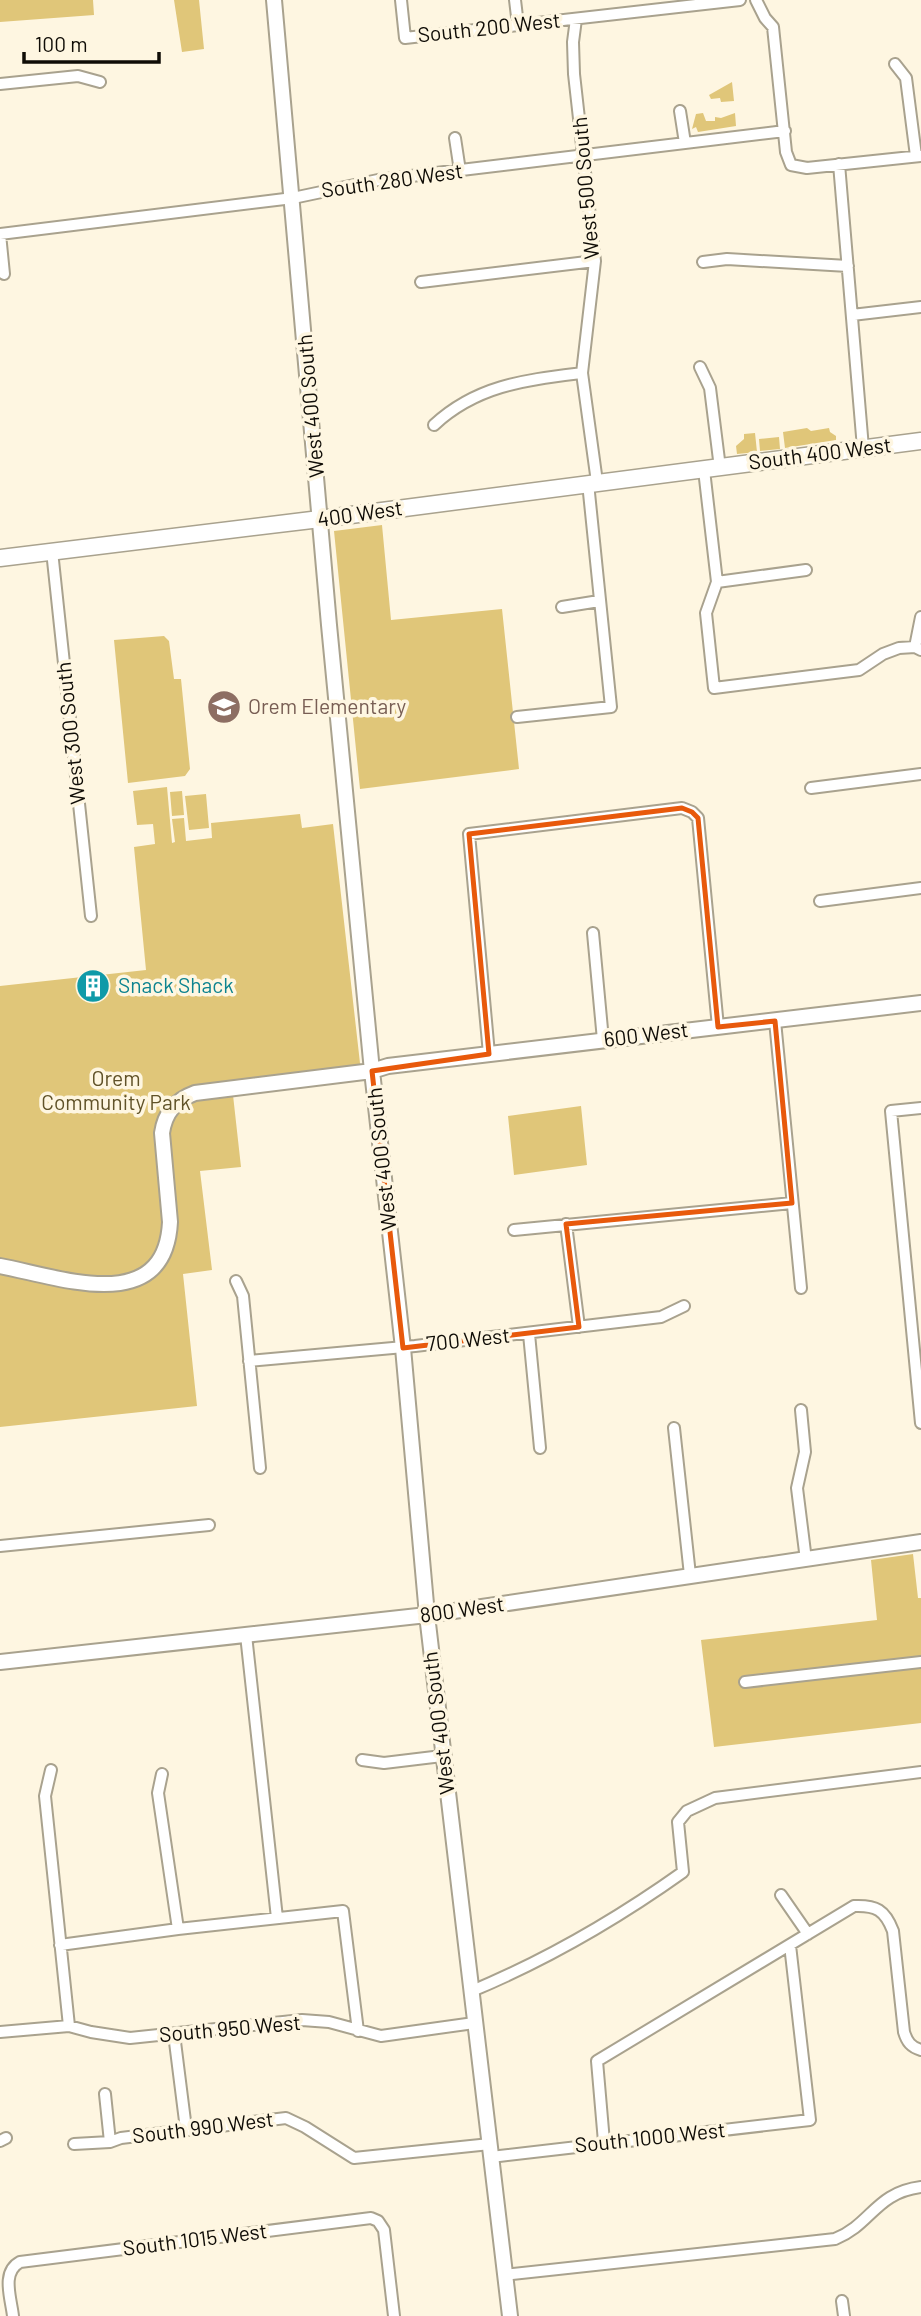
<svg xmlns="http://www.w3.org/2000/svg" width="921" height="2316" font-family="Barlow,sans-serif">
	<rect width="100%" height="100%" fill="#fef6e1"/>
	<path fill="#e0c679" d="M0 0H93L94 15 0 22Z
		M174 0H199L204 49 182 52Z
		M732 82 734 101 721 102 720 98 711 99 709 95Z
		M703 113 706 121H715V117L721 118 735 113 736 126 698 132 696 127 692 129 696 114Z
		M807 428 811 431 829 428 830 432 836 436V440L785 448 783 432Z
		M755 433 757 452 737 454 736 446 744 439V434Z
		M779 437 780 449 760 451 759 439Z
		M382 525 391 620 502 609 519 769 360 789 334 531Z
		M164 636 169 641 174 679H181L190 769 185 776 128 783 114 640Z
		M167 787 172 843 175 842 172 819 184 818 186 841 212 838 211 823 300 814 302 828 333 824 361 1072 233 1095 241 1167 200 1171 212 1270 183 1274 197 1406 0 1427V986L146 970 134 847 155 844 153 824 137 825 133 791Z
		M182 791 184 815 172 816 170 792Z
		M206 794 209 828 189 830 185 796Z
		M581 1106 587 1165 514 1175 508 1116Z
		M913 1554 918 1598H921V1723L714 1747 701 1640 877 1620 871 1560Z"/>
	<g fill="none" stroke-linecap="round" stroke-linejoin="round">
		<g stroke="#a9a28e" stroke-width="14">
			<path id="minor" d="M401 0 405 38 740 0
				M515 0 518 25
				M756 0 765 18 773 27 786 152 791 165 807 168 921 156
				M576 19 573 42 574 74 595 261 582 373 597 482
				M895 64 906 78 916 156
				M0 84 78 76 100 82
				M680 111 685 143
				M455 138 460 171
				M839 164 863 448
				M0 234 293 198 378 180 785 131
				M0 234 4 274
				M703 262 727 259 848 266
				M421 282 595 261
				M852 315 921 307
				M700 367 710 388 720 468
				M434 425C477 385 526 380 582 373
				M704 470 717 582 706 613 714 688 859 670 883 654 899 648 915 647 921 650
				M52 551 91 916
				M717 582 806 570
				M562 607 599 601
				M915 647 921 617
				M517 717 611 707 588 483
				M811 788 921 774
				M820 901 921 888
				M593 933 603 1040
				M775 1021 801 1288
				M489 1054 469 834 682 808 692 812 698 818 718 1027
				M921 1108 891 1111 921 1423
				M566 1224 579 1327
				M514 1230 792 1203
				M236 1281 243 1296 260 1468
				M529 1334 540 1448
				M249 1361 415 1346 661 1317 684 1306
				M801 1410 805 1452 797 1488 806 1560
				M674 1428 690 1575
				M0 1546 209 1525
				M246 1635 277 1918
				M745 1682 921 1662
				M362 1760 384 1763 442 1756
				M51 1770 45 1796 69 2026
				M162 1774 158 1793 178 1929
				M781 1895 808 1934
				M60 1945 178 1929 343 1911 358 2031
				M472 1991C546 1960 617 1919 683 1872L678 1822 687 1811 715 1798 921 1772
				M0 2032 69 2026 91 2032 130 2038 302 2020 329 2022 381 2036 474 2023
				M174 2034 186 2129
				M105 2094 110 2142
				M0 2141 6 2138
				M604 2142 597 2061 854 1906C876 1905 885 1910 893 1931L904 2032C907 2042 911 2047 921 2050
				M74 2144 110 2142 121 2138 286 2118 305 2127 354 2158 490 2144
				M491 2157 810 2120 790 1945
				M504 2275 835 2239C872 2224 875 2193 921 2187
				M842 2301 844 2316
				M13 2316C11 2298 1 2272 20 2262L371 2218 378 2221 384 2230 394 2316"/>
		</g>
		<g stroke="#a9a28e" stroke-width="18">
			<path id="tertiary" d="M274 0 329 625 372 1071 403 1348 427 1615 510 2316
				M0 1266C59 1277 165 1318 170 1222L162 1133C165 1112 176 1100 195 1093L372 1071 388 1066 921 1003
				M0 1662 427 1615 921 1542"/>
		</g>
		<g stroke="#a9a28e" stroke-width="19">
			<path id="secondary" d="M0 558 320 519 921 441"/>
		</g>
		<use href="#minor" stroke="#fff" stroke-width="10"/>
		<use href="#tertiary" stroke="#fff" stroke-width="14"/>
		<use href="#secondary" stroke="#fff" stroke-width="16"/>
	</g>
	<path fill="none" stroke="#e8590c" stroke-width="5" stroke-linejoin="round" d="M682 808 692 812 698 818 718 1027 775 1021 792 1203 566 1224 579 1327 403 1348 372 1071 489 1054 469 834Z"/>
	<defs>
		<g id="school-disc" transform="scale(1.75)"><circle r="9.5" fill="#8d6e63" stroke="#fef6e1"/><path d="M0-5L7-2L0 1L-7-2ZM-4 1L0 2.5L4 1V4Q0 6-4 4Z" fill="#fff"/></g>
		<g id="building-disc" transform="scale(1.75)"><circle r="9.5" fill="#0f9aa8" stroke="#fef6e1"/><path d="M-4-6H4V6H1V3H-1V6H-4ZM-2.5-4.3h1.7v1.8h-1.7ZM.8-4.3h1.7v1.8H.8ZM-2.5-1h1.7V.8h-1.7ZM.8-1h1.7V.8H.8Z" fill="#fff"/></g>
	</defs>
	<g fill-rule="evenodd">
		<use href="#school-disc" x="224" y="707"/>
		<use href="#building-disc" x="93" y="986"/>
	</g>
	<g text-anchor="middle" stroke-width="7" stroke-linejoin="round" paint-order="stroke">
		<g font-size="21" fill="#0f0c06" stroke="#fef6e1">
			<text transform="translate(489 28) rotate(-6)" y="7">South 200 West</text>
			<text transform="translate(392 181) rotate(-8)" y="7">South 280 West</text>
			<text transform="translate(586 188) rotate(-95)" y="7">West 500 South</text>
			<text transform="translate(311 406) rotate(-95)" y="7">West 400 South</text>
			<text transform="translate(820 454) rotate(-7)" y="7">South 400 West</text>
			<text transform="translate(360 514) rotate(-8)" y="7">400 West</text>
			<text transform="translate(71 733) rotate(-96)" y="7">West 300 South</text>
			<text transform="translate(646 1035) rotate(-7)" y="7">600 West</text>
			<text transform="translate(382 1159) rotate(-96)" y="7">West 400 South</text>
			<text transform="translate(468 1340) rotate(-6)" y="7">700 West</text>
			<text transform="translate(462 1610) rotate(-8)" y="7">800 West</text>
			<text transform="translate(439 1723) rotate(-97)" y="7">West 400 South</text>
			<text transform="translate(230 2029) rotate(-5)" y="7">South 950 West</text>
			<text transform="translate(203 2128) rotate(-7)" y="7">South 990 West</text>
			<text transform="translate(650 2138) rotate(-6)" y="7">South 1000 West</text>
			<text transform="translate(195 2240) rotate(-7)" y="7">South 1015 West</text>
		</g>
		<g font-size="21" fill="#785e54" stroke="#fef6e1" text-anchor="start">
			<text x="248" y="714">Orem Elementary</text>
		</g>
		<g font-size="21" fill="#0d838f" stroke="#fef6e1" text-anchor="start">
			<text x="118" y="993">Snack Shack</text>
		</g>
		<g font-size="21" fill="#605228" stroke="#fef6e1">
			<text x="116" y="1086">Orem<tspan x="116" dy="24">Community Park</tspan></text>
		</g>
	</g>
	<path d="M24 52v10h135v-10" fill="none" stroke="#0f0c06" stroke-width="3.5"/>
	<text x="35" y="52" font-size="21" fill="#0f0c06" stroke="#fef6e1" stroke-width="5" paint-order="stroke">100 m</text>
</svg>
